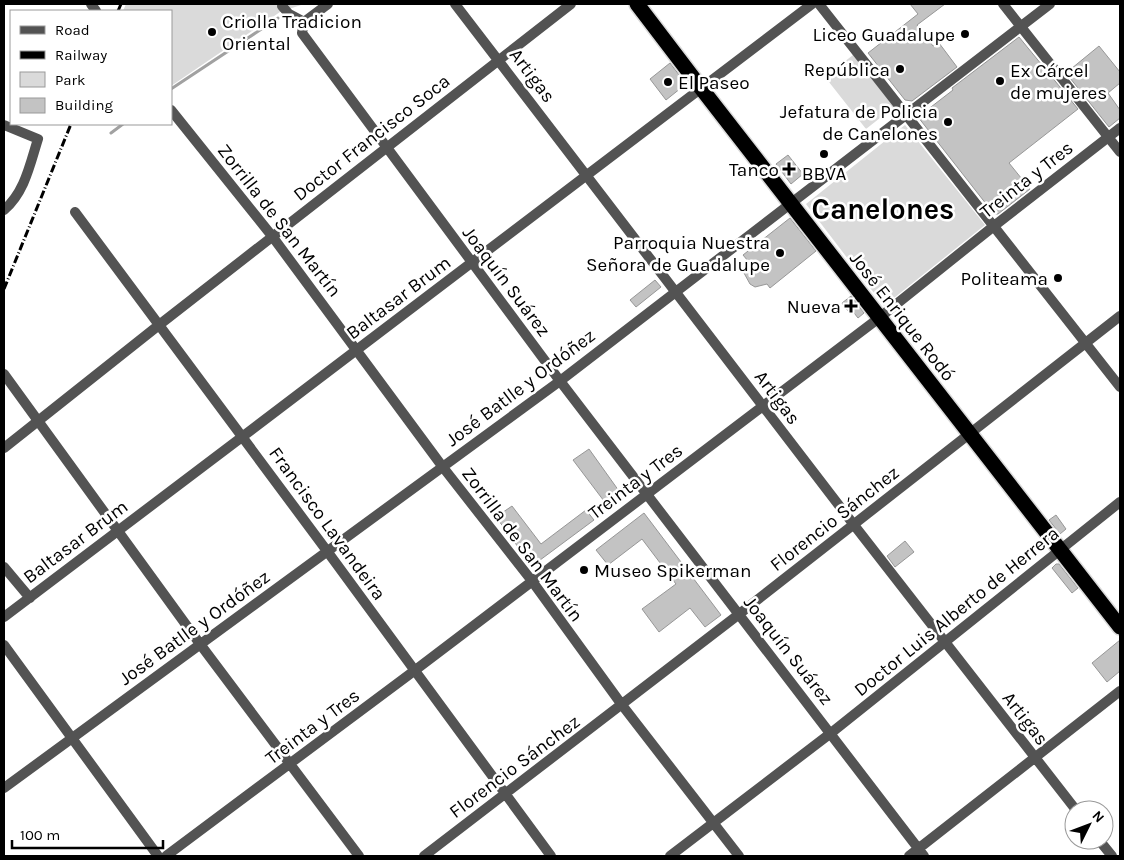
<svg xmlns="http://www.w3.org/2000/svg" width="1124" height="860" font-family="Karla,sans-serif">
	<rect width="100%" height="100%" fill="#fff"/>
	<path fill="#dadada" d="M126 4H304L280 12 171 86V11H123Z
		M853 55 894 107 866 129 825 77Z
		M905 125 985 225 884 306 806 204Z"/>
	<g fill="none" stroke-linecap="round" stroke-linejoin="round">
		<path stroke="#a1a1a1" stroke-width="3" d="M171 89 278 18
			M111 133 123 124"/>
	</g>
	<path fill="#c3c3c3" stroke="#979797" d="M910 4H945L917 25 933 46 939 43 957 67 912 101 905 100 868 53 918 14Z
		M1019 37 1078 109 1009 163 1030 189 998 214H994L918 117 953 90 952 88Z
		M1099 46 1120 72V83L1108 93 1120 110V118L1109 127 1066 73Z
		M670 63 686 84 666 100 650 79Z
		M788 155 803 174 791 184 776 164Z
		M790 218 816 251 770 288 767 284 755 287 750 284 744 273 748 261 743 255Z
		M655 280 661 287 636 307 630 300Z
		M851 296 864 313 858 318 851 309 848 311 842 303Z
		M589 449 624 498 610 509 573 460Z
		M512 506 541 544 586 510 594 520 532 566 496 517Z
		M644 513 721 615 705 627 690 608 659 632 642 609 676 584 642 539 608 565 596 550Z
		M1056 515 1066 529 1060 534 1049 520Z
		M905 541 914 552 895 567 887 556Z
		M1056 564H1059L1078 588 1072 593 1052 568Z
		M1120 640V671L1107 682 1092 663Z"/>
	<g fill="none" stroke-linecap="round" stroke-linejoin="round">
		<g stroke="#dbdbdb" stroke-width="18">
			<path id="highway" d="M637 4 701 88 1120 627"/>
		</g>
		<path stroke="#535353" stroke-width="10" d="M91 4 96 11
			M328 4 304 22 302 33 560 381 924 856
			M455 4 854 525 1076 810
			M819 4 1120 387
			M1003 4 1120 152
			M282 6 289 14 304 22
			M171 110 272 236 442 466 532 581 622 705 739 856
			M4 125 38 139C30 164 25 192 4 210
			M75 212 327 551 551 856
			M4 374 200 644 359 856
			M4 448 159 325 571 4
			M4 567 30 598
			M4 617 242 437 812 4
			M4 645 158 856
			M4 788 560 381 1050 4
			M1099 840 1112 856
			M166 856 414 671 879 318 994 226 1120 128
			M424 856 738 615 1120 316
			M670 856 831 733 1120 502
			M909 856 1120 691"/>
		<use href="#highway" stroke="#000" stroke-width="15"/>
		<path stroke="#000" stroke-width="3" stroke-dasharray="8 2.5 1 2.5" stroke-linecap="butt" d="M118 11 121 4
			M4 289 71 124"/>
	</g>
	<g fill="#000" stroke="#fff" stroke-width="2">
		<circle cx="212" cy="32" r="5"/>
		<circle cx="965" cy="34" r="5"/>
		<circle cx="900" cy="69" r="5"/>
		<circle cx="1000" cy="81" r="5"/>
		<circle cx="668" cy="82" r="5"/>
		<circle cx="948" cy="122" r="5"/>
		<circle cx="824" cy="154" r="5"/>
		<path d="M786.5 161.5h5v5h5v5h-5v5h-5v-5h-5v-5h5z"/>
		<circle cx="780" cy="253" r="5"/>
		<circle cx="1058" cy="278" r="5"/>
		<path d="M848.5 298.5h5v5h5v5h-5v5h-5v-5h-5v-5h5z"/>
		<circle cx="584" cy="570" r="5"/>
	</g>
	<g text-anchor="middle" stroke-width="5" stroke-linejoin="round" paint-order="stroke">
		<g font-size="19" fill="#000" stroke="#fff" text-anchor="end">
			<text x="222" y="28" text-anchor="start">Criolla Tradicion<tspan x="222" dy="22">Oriental</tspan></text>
			<text x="955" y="41">Liceo Guadalupe</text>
			<text x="890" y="76">República</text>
			<text x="1010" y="77" text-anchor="start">Ex Cárcel<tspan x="1010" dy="22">de mujeres</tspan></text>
			<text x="678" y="89" text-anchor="start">El Paseo</text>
			<text x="938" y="118">Jefatura de Policia<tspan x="938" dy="22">de Canelones</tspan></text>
			<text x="779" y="176">Tanco</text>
			<text x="824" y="180" text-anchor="middle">BBVA</text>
			<text x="770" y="249">Parroquia Nuestra<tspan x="770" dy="22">Señora de Guadalupe</tspan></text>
			<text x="1048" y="285">Politeama</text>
			<text x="841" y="313">Nueva</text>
			<text x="594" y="577" text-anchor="start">Museo Spikerman</text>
		</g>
		<g font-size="19" fill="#000" stroke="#fff">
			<text transform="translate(533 75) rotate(53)" y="7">Artigas</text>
			<text transform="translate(371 137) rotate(-38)" y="7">Doctor Francisco Soca</text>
			<text transform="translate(1026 179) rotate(-38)" y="7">Treinta y Tres</text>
			<text transform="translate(280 220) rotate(52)" y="7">Zorrilla de San Martín</text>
			<text transform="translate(507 281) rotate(53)" y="7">Joaquín Suárez</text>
			<text transform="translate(398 297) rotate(-37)" y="7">Baltasar Brum</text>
			<text transform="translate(903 316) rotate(52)" y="7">José Enrique Rodó</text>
			<text transform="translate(520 387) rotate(-37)" y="7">José Batlle y Ordóñez</text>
			<text transform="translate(778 397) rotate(53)" y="7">Artigas</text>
			<text transform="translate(635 481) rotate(-37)" y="7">Treinta y Tres</text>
			<text transform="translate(834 518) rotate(-38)" y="7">Florencio Sánchez</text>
			<text transform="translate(328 523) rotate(54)" y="7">Francisco Lavandeira</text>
			<text transform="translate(75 541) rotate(-37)" y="7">Baltasar Brum</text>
			<text transform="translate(523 544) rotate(53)" y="7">Zorrilla de San Martín</text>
			<text transform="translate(956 611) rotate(-39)" y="7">Doctor Luis Alberto de Herrera</text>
			<text transform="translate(194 627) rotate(-36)" y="7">José Batlle y Ordóñez</text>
			<text transform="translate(789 650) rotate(52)" y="7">Joaquín Suárez</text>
			<text transform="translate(1026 718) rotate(52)" y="7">Artigas</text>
			<text transform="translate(312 726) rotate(-37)" y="7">Treinta y Tres</text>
			<text transform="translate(514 766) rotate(-37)" y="7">Florencio Sánchez</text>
		</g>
		<g font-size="29" font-weight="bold" fill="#000" stroke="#fff">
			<text x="883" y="219">Canelones</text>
		</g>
	</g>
	<rect width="1124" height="860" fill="none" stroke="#000000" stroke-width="10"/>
	<rect x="10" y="10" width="162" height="115" fill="#ffffff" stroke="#999999"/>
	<rect x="20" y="26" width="25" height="8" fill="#535353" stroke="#999999"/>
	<text x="55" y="35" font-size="15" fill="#000000">Road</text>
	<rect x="20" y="51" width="25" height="8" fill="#000000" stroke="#999999"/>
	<text x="55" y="60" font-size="15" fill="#000000">Railway</text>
	<rect x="20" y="72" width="25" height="15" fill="#dadada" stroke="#999999"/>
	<text x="55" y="85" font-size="15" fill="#000000">Park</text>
	<rect x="20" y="98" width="25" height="15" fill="#c3c3c3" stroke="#999999"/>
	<text x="55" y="110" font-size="15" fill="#000000">Building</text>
	<g transform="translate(1089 825) rotate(48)"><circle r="24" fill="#ffffff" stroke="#999999"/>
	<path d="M0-4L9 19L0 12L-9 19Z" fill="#000000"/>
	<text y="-8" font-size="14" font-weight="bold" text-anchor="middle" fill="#000000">N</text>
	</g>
	<path d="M12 840v8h151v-8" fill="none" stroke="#000000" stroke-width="2.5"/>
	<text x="20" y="840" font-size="15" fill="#000000" stroke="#ffffff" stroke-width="4" paint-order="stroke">100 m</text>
</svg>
